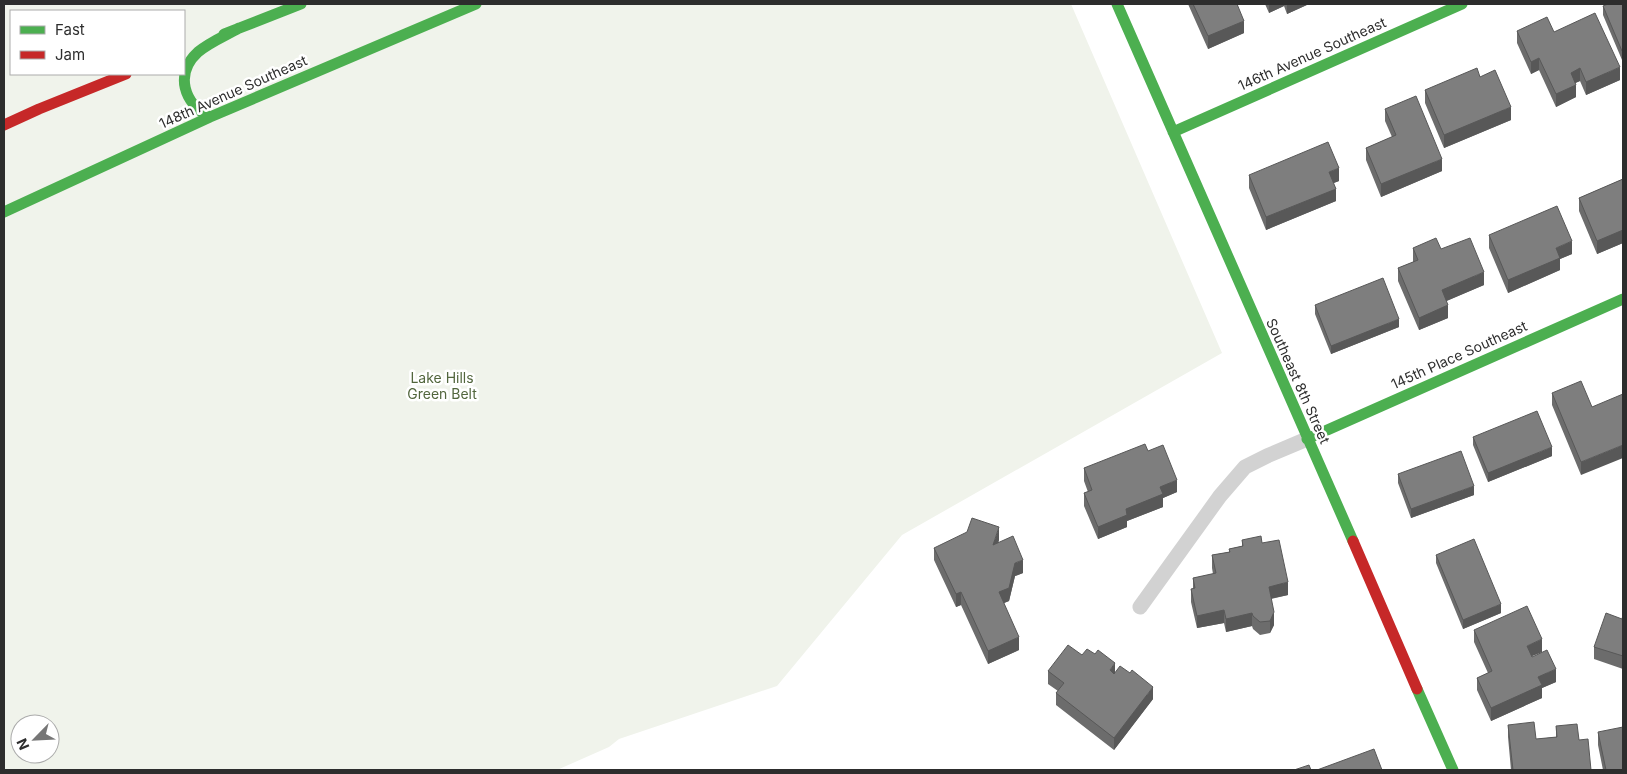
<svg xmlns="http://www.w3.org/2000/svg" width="1627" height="774" font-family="Inter,sans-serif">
	<rect width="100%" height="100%" fill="#fff"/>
	<path fill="#f0f3eb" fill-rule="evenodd" d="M4 4H1071L1222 353 902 535 777 686 619 739 609 747 557 770H4ZM11 11H184V74H11ZM20 724H50V754H20Z"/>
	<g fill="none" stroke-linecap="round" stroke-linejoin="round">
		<path stroke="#d2d2d2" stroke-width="15" d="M1140 607 1220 496 1245 467 1267 456 1307 439"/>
		<path stroke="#4caf50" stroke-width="11" d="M1117 4 1353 541
			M224 34 301 4
			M210 117C184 104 174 74 198 52 210 42 225 36 239 28
			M1173 132 1462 4
			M4 212 210 117 476 4
			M1307 439 1623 299
			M1417 689 1453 770"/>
		<path stroke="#c62828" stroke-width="11" d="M4 125 39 109 126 74
			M1353 541 1417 689"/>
	</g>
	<path fill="#6c6c6c" d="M1188 4H1237L1244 33 1208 49Z
		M1265 4H1309L1287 14 1284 6 1269 13Z
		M1623 4V60H1622L1603 15V6Z
		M1517 31 1620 80 1586 95 1580 81 1575 83 1576 97 1556 107 1539 70 1531 74 1517 43Z
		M1480 77 1511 120 1444 148 1425 103V90Z
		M1385 109 1442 171 1381 197 1366 160V148L1392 137 1385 121Z
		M1249 175 1339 181 1333 183 1336 201 1266 230 1249 188Z
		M1623 179V243L1597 254 1579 211V198Z
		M1489 235 1572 254 1560 259V270L1508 293 1489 248Z
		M1413 248 1441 249 1484 285 1446 301 1448 318 1419 330 1398 281V268L1413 262Z
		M1315 305 1399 327 1331 354 1315 314Z
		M1552 393 1592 407 1581 475 1552 405Z
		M1473 437 1552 456 1488 482 1473 445Z
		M1148 451 1177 492 1163 498V507L1127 521V527L1098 539 1084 506V493L1088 492 1084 481V468Z
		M1398 474 1474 495 1411 518 1398 483Z
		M999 540 998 543 1023 573 1015 576 1009 601 1004 603 1019 650 988 664 961 605 956 607 934 560V548Z
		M1242 540 1262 543 1288 595 1271 599 1274 625 1270 633 1260 635 1253 629 1252 626 1226 632 1224 623 1197 628 1191 602V589H1193V578L1213 574 1212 568V555L1229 552V549L1242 546Z
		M1436 555 1501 613 1463 629 1436 563Z
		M1623 615V669L1594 659V647L1622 619Z
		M1474 630 1542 652 1532 656 1556 682 1542 688V698L1491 721 1477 690V678L1488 673 1474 642Z
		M1082 655 1115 673 1153 699 1114 750 1056 705V693L1058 691 1048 684V671Z
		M1508 725 1536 739 1556 737V726L1579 740 1591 770H1511L1508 737Z
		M1598 732 1623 770H1603L1598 745Z"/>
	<path fill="#585858" d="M1269 4H1284V6L1269 13Z
		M1287 4H1309L1287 14Z
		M1244 21V33L1208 49V36Z
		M1539 58V70L1531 74V62Z
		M1620 67V80L1586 95V82Z
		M1580 68V81L1571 85V73Z
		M1576 85V97L1556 107V94Z
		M1511 107V120L1444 148V135Z
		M1442 159V171L1381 197V184Z
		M1339 168V181L1329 185V172Z
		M1336 189V201L1266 230V217Z
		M1623 230V243L1597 254V241Z
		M1572 241V254L1560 259V270L1508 293V280L1556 248Z
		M1484 272V285L1442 303V290Z
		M1448 305V318L1419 330V318Z
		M1399 319V327L1331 354V346Z
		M1623 445V458L1581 475V462Z
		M1552 447V456L1488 482V473Z
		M1177 480V492L1163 498V507L1127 521V527L1098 539V527L1160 487Z
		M1474 486V495L1411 518V509Z
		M999 527V540L993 557V545Z
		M1023 560V573L1015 576 1009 601 999 605V592L1015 563Z
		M1288 582V595L1269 599V587Z
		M961 592V605L956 607V594Z
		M1501 604V613L1463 629V620Z
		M1224 610V623L1197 628V616Z
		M1274 612V625L1270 633V621Z
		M1252 613V626L1226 632V619Z
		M1019 637V650L988 664V651Z
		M1542 639V652L1527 658V646Z
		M1115 663V676L1110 670Z
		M1556 669V682L1542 688V698L1491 721V708L1538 677Z
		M1153 687V699L1114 750V738Z"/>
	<path fill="#7e7e7e" stroke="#585858" d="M1193 4H1237L1244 21 1208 36Z
		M1608 4H1623V51H1622L1603 6Z
		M1595 13 1620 67 1586 82 1580 68 1571 73 1576 85 1556 94 1539 58 1531 62 1517 31 1547 17 1554 32Z
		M1477 68 1480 77 1495 70 1511 107 1444 135 1425 90Z
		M1416 96 1442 159 1381 184 1366 148 1396 135 1385 109Z
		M1328 142 1339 168 1329 172 1336 189 1266 217 1249 175Z
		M1623 179V230L1597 241 1579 198Z
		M1557 206 1572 241 1556 248 1560 258 1508 280 1489 235Z
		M1436 238 1441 249 1470 238 1484 272 1442 290 1448 305 1419 318 1398 268 1418 260 1413 248Z
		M1383 278 1399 319 1331 346 1315 305Z
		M1581 381 1592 407 1623 394V445L1581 462 1552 393Z
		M1537 411 1552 447 1488 473 1473 437Z
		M1145 444 1148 451 1163 445 1177 480 1160 487 1163 494 1126 509 1127 515 1098 527 1084 493 1092 490 1084 468Z
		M1461 451 1474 486 1411 509 1398 474Z
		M972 518 999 527 993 545 1013 536 1023 560 1015 563 1009 588 999 592 1019 637 988 651 961 592 956 594 934 548 967 532Z
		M1261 536 1262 543 1279 540 1288 582 1269 587 1274 612 1270 621 1260 622 1253 616 1252 613 1226 619 1224 610 1197 616 1191 589 1195 588 1193 578 1216 573 1212 555 1230 552 1229 549 1243 546 1242 540Z
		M1474 539 1501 604 1463 620 1436 555Z
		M1527 606 1542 639 1527 646 1532 657 1547 650 1556 669 1538 677 1542 685 1491 708 1477 678 1492 671 1474 630Z
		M1606 613 1622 619 1623 615V656L1594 647Z
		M1068 645 1082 655 1087 649 1095 654 1098 650 1115 663 1110 670 1114 674 1120 666 1130 673 1132 670 1153 687 1114 738 1056 693 1064 683 1048 671Z
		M1534 722 1536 739 1557 737 1556 726 1577 724 1579 740 1588 739 1591 770H1513L1508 725Z
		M1623 727V770H1606L1598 732Z
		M1374 749 1382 770H1317Z
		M1309 765 1311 770H1294Z"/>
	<g text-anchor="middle" stroke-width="5" stroke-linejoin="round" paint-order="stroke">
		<g font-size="14" fill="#2d2d2d" stroke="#fff">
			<text transform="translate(1312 54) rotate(-24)" y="5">146th Avenue Southeast</text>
			<text transform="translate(233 92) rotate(-24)" y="5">148th Avenue Southeast</text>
			<text transform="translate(1459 355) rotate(-24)" y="5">145th Place Southeast</text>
			<text transform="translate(1298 381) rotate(66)" y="5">Southeast 8th Street</text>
		</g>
		<g font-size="14" fill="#52663d" stroke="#fff">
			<text x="442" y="383">Lake Hills<tspan x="442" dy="16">Green Belt</tspan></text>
		</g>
	</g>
	<rect width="1627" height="774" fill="none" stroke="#2d2d2d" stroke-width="10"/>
	<rect x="10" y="10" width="175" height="65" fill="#ffffff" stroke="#ababab"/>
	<rect x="20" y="26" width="25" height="8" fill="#4caf50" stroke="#ababab"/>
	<text x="55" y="35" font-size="15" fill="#2d2d2d">Fast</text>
	<rect x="20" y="51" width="25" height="8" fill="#c62828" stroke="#ababab"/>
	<text x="55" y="60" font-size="15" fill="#2d2d2d">Jam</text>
	<g transform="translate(35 739) rotate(246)"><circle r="24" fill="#ffffff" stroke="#ababab"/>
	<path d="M0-4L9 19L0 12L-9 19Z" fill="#767676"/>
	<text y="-8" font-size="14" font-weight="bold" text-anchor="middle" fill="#2d2d2d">N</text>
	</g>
</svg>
